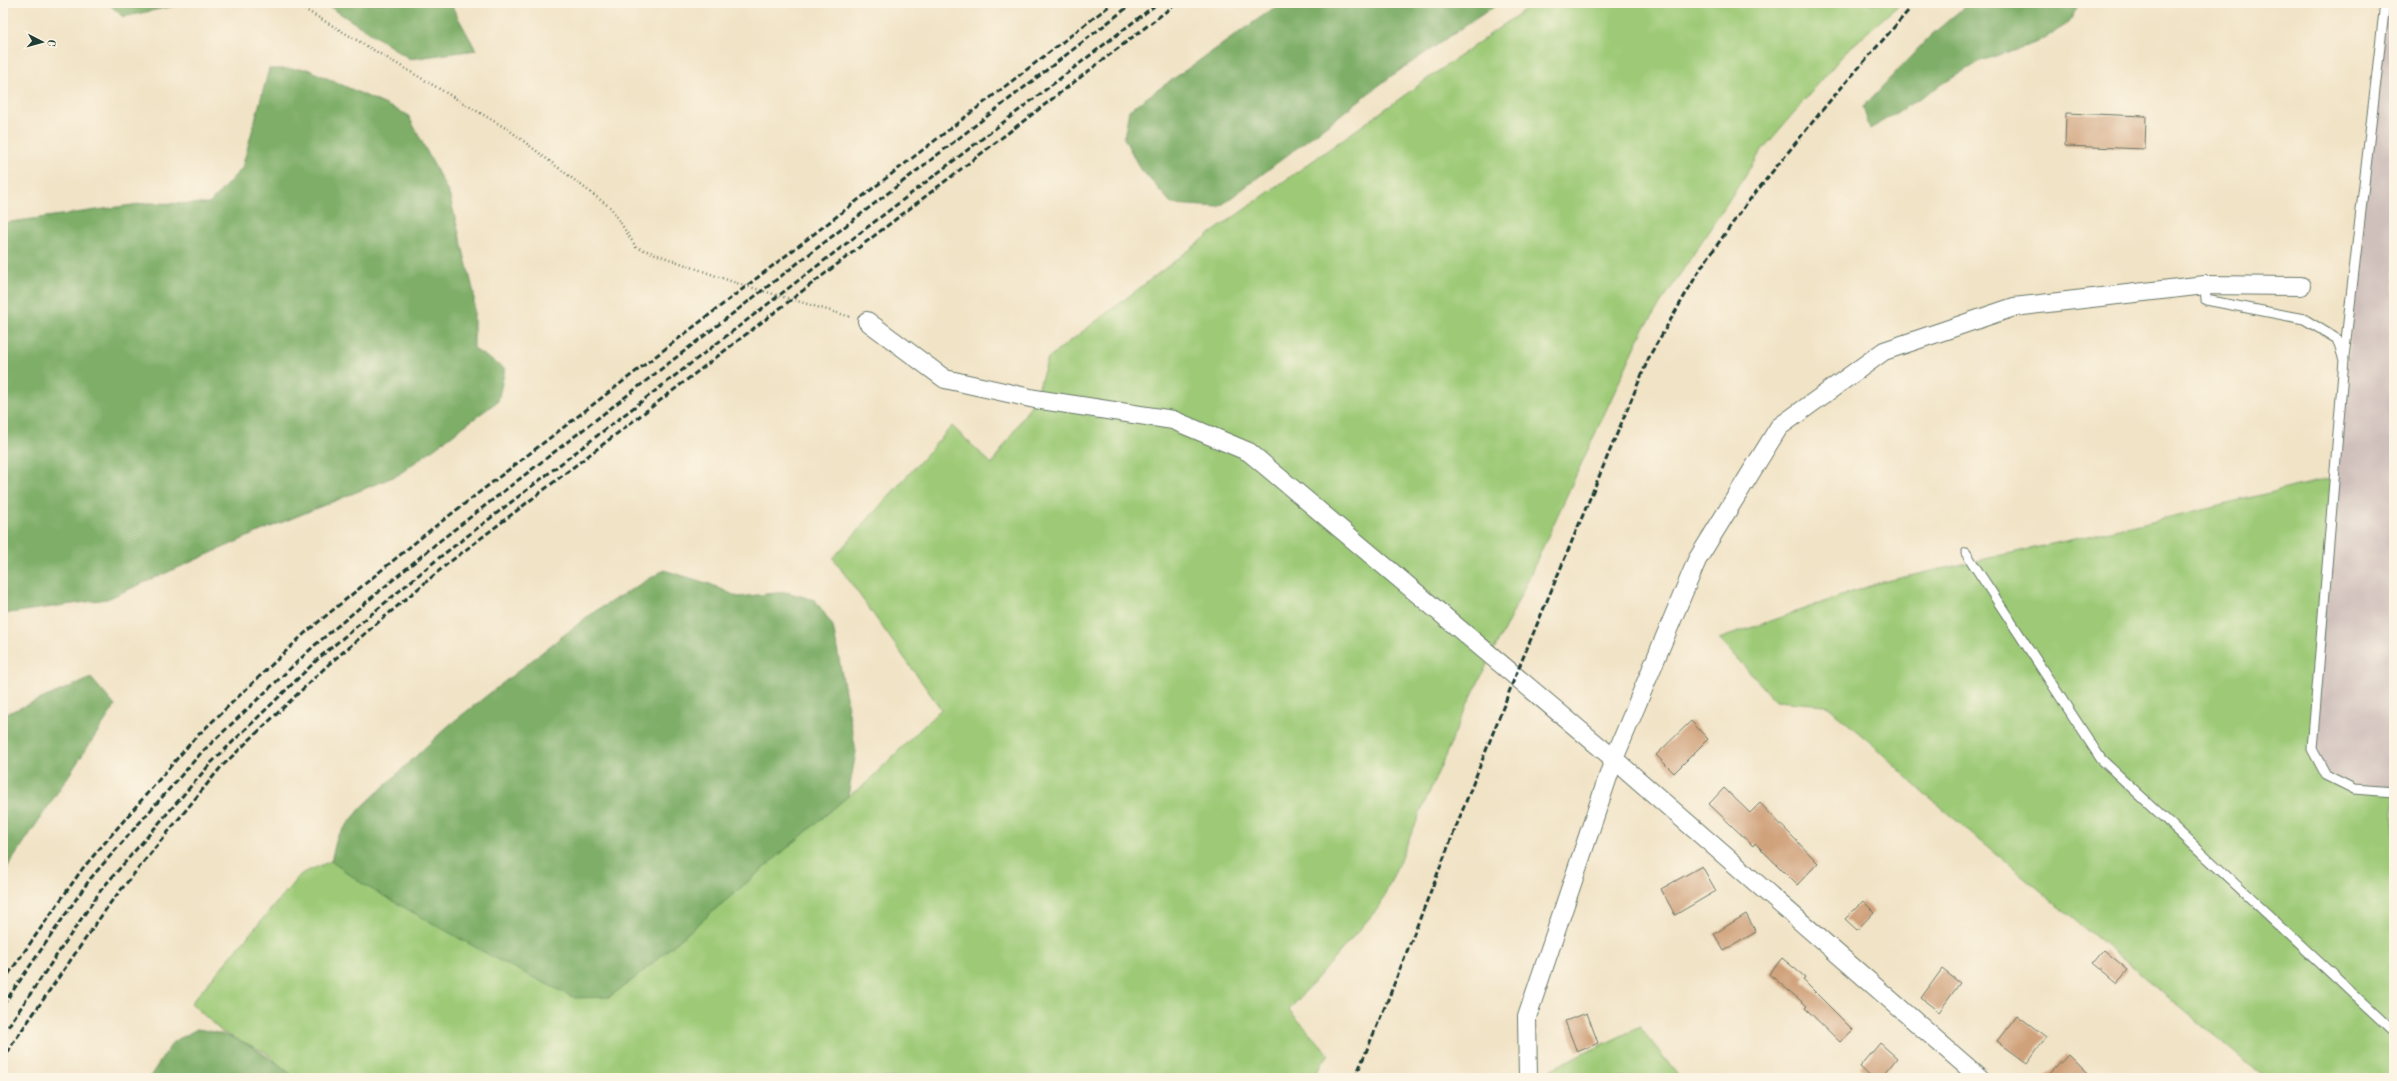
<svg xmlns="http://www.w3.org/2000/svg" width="2397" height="1081" font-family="'Old Standard TT',serif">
	<rect width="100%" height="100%" fill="#fcf5e5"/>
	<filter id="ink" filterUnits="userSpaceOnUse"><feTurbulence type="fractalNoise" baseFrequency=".025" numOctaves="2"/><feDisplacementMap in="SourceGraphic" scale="8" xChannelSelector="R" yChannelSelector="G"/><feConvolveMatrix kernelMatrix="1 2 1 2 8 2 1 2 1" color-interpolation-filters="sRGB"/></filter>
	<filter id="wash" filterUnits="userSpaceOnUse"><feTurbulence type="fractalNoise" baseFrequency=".012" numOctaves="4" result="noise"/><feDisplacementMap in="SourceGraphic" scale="16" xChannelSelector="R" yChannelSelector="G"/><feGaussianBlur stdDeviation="0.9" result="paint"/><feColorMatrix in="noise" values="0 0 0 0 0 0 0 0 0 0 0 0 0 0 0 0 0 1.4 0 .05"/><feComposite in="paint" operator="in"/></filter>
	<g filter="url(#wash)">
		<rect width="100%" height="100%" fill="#f1e3c6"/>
		<path fill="#cfc0bb" d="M2385 3H2394V792L2354 789 2326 775 2312 749 2336 477Z"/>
		<path fill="#9eca77" stroke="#5e8456" d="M1534 3H1901L1849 48 1762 150 1642 332 1513 612 1468 703 1380 906 1289 1010 1329 1054 1311 1078H295L265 1052 222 1032 191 1003 301 874 331 861C414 922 516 957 609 997L635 978 848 796 863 786 941 709 833 558 952 426 992 464 1035 399 1048 358 1210 234Z
			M2336 477 2312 749 2327 775 2354 789 2394 792V1078H2265L1927 796 1872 744 1826 705 1776 701 1719 639 1878 583 2110 531Z
			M1640 1027 1680 1078H1551V1069Z"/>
		<path fill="#7eae68" stroke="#4e764e" d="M108 3H188L123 17Z
			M324 3H450L476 50 410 59Z
			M1281 3H1499L1390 77 1219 207 1172 204 1139 167 1124 138 1129 110Z
			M1969 3H2079L2069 23 2038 42 1978 62 1870 129 1863 107 1930 36Z
			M269 69H307L408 115 449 194 474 293V349L505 369 498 401 398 475 261 531 107 599 3 614V223L147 203 209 204 242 168Z
			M664 570 710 584 738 597 786 592 815 600 833 626 856 752 848 796 635 978 609 997 575 998 500 961 364 885 331 861 337 837 362 807 448 726 592 613Z
			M91 678 115 706 3 874V715Z
			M197 1029C239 1035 263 1051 295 1078H149L173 1042Z"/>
		<g id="blocks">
			<path fill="#d0a27c" d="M2066 113 2146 116 2145 149 2065 146Z
				M1691 721 1708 739 1674 773 1656 755Z
				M1724 788 1750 813 1760 803 1818 863 1797 885 1755 843 1753 846 1709 804Z
				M1702 866 1716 891 1675 915 1661 889Z
				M1863 901 1874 912 1857 930 1845 919Z
				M1746 914 1756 932 1724 951 1714 934Z
				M2104 950 2128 970 2117 983 2093 963Z
				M1782 958 1805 977 1803 980 1853 1030 1840 1042 1805 1008 1807 1006 1769 974Z
				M1942 969 1960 983 1939 1012 1921 998Z
				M1587 1013 1598 1043 1577 1052 1565 1021Z
				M2017 1015 2046 1037 2027 1063 1997 1041Z
				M1880 1043 1897 1058 1881 1078H1872L1860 1067Z
				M2068 1054 2092 1078H2045Z"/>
		</g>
	</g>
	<g filter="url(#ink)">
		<use href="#blocks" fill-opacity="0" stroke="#687767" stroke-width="1"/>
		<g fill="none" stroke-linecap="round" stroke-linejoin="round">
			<g stroke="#687767" stroke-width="11">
				<path id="service" d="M2205 285 2206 300 2304 319 2337 339 2344 360 2312 749 2326 775 2354 789 2394 792
					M2344 357 2385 3
					M1966 553 2101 759 2394 1032"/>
			</g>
			<g stroke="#687767" stroke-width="20">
				<path id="minor" d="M867 321 945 379 1035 399 1173 420 1249 452 1614 759 1980 1078
					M1528 1078 1527 1017 1614 759 1697 560 1779 427 1884 351 2014 307 2205 285 2301 286"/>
			</g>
			<path stroke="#687767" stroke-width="2.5" stroke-dasharray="1 3" stroke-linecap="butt" d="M294 3 509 130 611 208 636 247 733 282 851 317"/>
			<use href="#service" stroke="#fff" stroke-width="9"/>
			<use href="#minor" stroke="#fff" stroke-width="18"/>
			<path stroke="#1f3d34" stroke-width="3" stroke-dasharray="6 3" stroke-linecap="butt" d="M3 982 83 868 194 739 305 633 428 532 1113 3
				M3 1005 90 879 202 752 315 645 437 543 1133 3
				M3 1034 101 890 211 763 320 657 440 557 1158 3
				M3 1061 13 1043 111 902 221 767 329 664 446 565 1177 3
				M1355 1078 1389 997 1515 677 1650 355 1702 266 1747 203 1828 103 1915 3"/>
		</g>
	</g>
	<rect width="2397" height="1081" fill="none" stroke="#fcf5e5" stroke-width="16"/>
	<g transform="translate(42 42) rotate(96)" stroke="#fcf5e5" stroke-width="3" paint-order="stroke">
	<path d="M0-3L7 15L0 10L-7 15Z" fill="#1f3d34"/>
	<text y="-6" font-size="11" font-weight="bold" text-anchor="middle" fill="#1f3d34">С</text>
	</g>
</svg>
